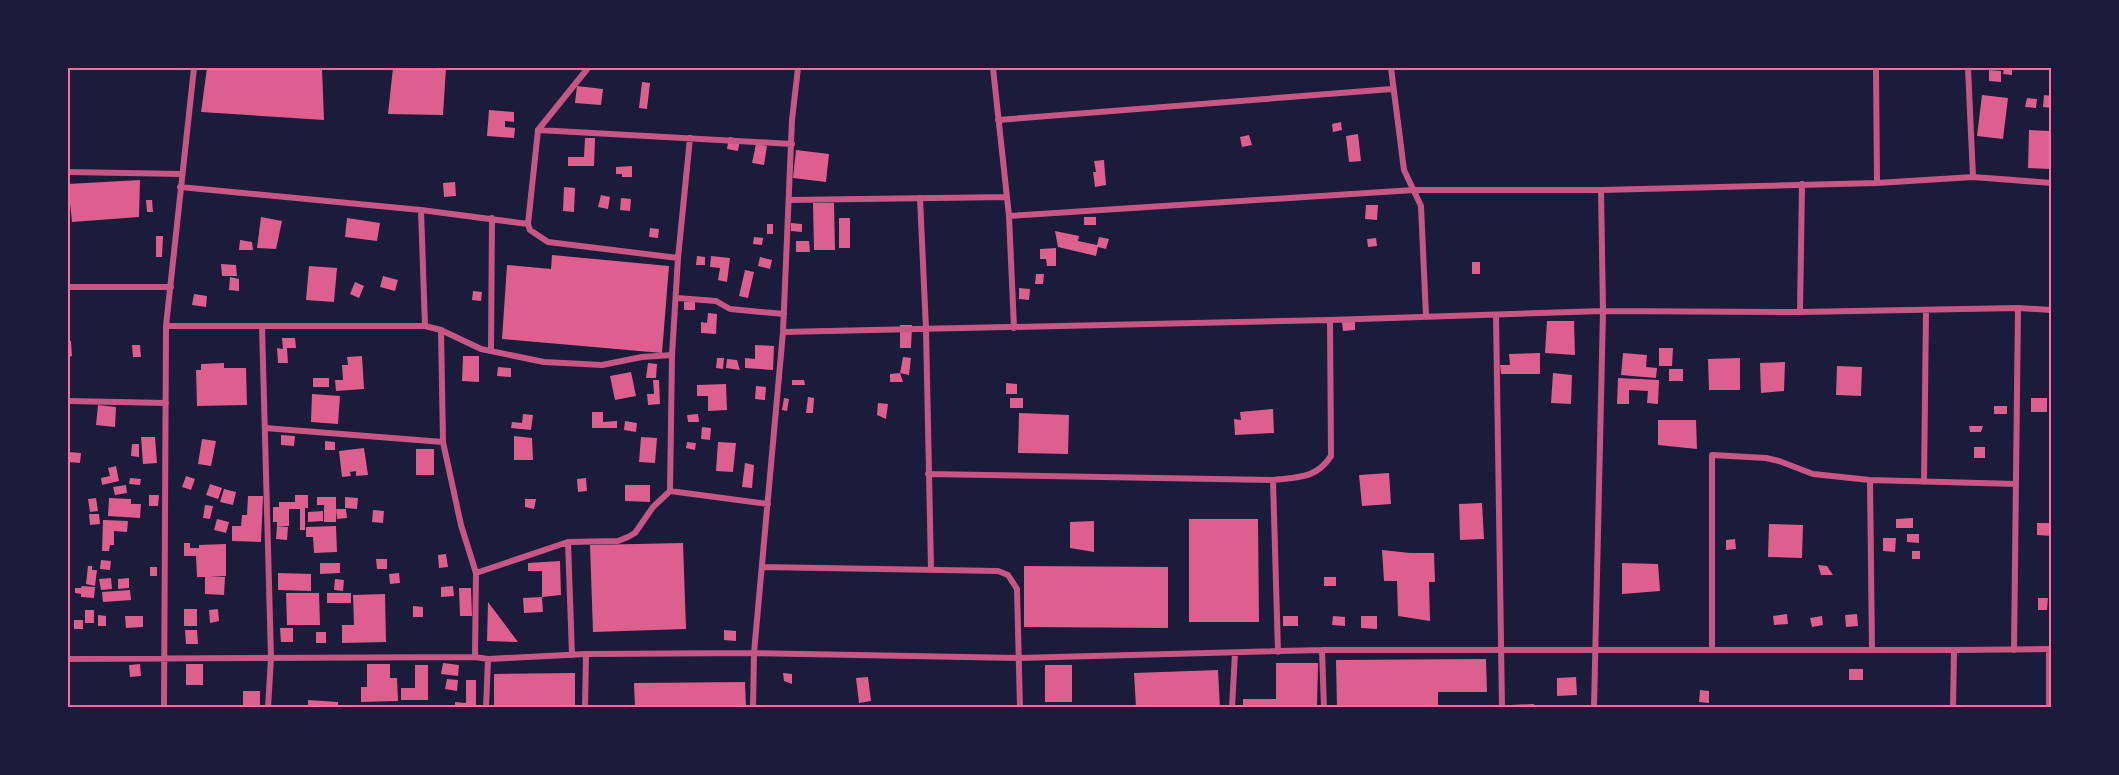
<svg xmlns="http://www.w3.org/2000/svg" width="2119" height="775" font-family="'Roboto Condensed',sans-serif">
	<rect width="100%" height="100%" fill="#1b1b3a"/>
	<path fill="#dd5f8e" d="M207 68H322L324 120 201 112Z
		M393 68H446L443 115 388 114Z
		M2004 68H2012V75L2003 74Z
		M1989 70 2001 71V82L1989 81Z
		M642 82 650 83 647 109 639 108Z
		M577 86 603 89 601 105 575 103Z
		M1982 95 2008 98 2003 139 1977 136Z
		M2044 95 2052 96V108L2043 107Z
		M2027 98 2037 99 2036 108 2025 107Z
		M489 110 514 112V122L505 121V127L515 128 514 138 487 136Z
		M1341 122 1342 130 1333 132 1332 124Z
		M2029 130 2052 131V169L2028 168Z
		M1358 134 1361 161 1349 162 1346 136Z
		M1249 135 1252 145 1242 147 1240 137Z
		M729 137 740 139 738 151 727 149Z
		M585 138H595L594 166H568V157H584Z
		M756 144 767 146 764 165 752 163Z
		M796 150 829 154 826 182 793 178Z
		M1104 160 1106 185 1095 187 1093 172H1096L1094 161Z
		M632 166V177H622V174H616V167Z
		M140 180 139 217 72 222 68 184Z
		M455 182 456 196 444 197 443 183Z
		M564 187 575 188 574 212 563 211Z
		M601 195 610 197 608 209 598 207Z
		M621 198 631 199 630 211 620 210Z
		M146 200H152L153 212H147Z
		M813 203H834L835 250H814Z
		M1366 205H1378L1377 220 1365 219Z
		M261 217 282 221 276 249 257 248Z
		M1084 217H1096V225H1084Z
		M347 218 380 223 377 241 345 237Z
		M839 218H850V248H839Z
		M791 223 802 224V232L791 231Z
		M767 224H773V234H767Z
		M650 228 659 229 658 238 649 237Z
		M1055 231 1079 236 1078 241 1097 245 1099 237 1109 239 1106 249 1098 247 1096 256 1058 247Z
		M156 236H163L162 257H156Z
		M754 237 763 238 762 245 753 244Z
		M1376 238 1377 246 1368 247 1367 239Z
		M240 240 252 242 253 250H239Z
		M796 241H809L810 252H796Z
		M1056 248V266H1047L1046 259H1040V249Z
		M552 255 669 266 662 353 502 339 507 265 551 269Z
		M697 256 705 257V265H696Z
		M711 256 730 258 727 282 718 280 720 268 710 267Z
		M760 257 772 260 770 269 758 266Z
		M1472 262H1480V274H1472Z
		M221 264 236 265 237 276H222Z
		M309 266 337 268 334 302 306 300Z
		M745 270 754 272 748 298 739 296Z
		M1036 274H1044L1043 284H1035Z
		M383 276 398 280 395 291 380 287Z
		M230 277 239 279V291L229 290Z
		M355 282 364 286 359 298 350 294Z
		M1019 288 1030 289 1029 300 1019 299Z
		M473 291 482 292 481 301 472 300Z
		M194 294 207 296 206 307 192 305Z
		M684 302H695V310H684Z
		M708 313 717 314 716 334 701 333V322L707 323Z
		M1355 321V330L1343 331 1342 322Z
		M1547 321H1574L1575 355 1545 353Z
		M900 325H912L911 348H900Z
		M282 338H295L296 348H287L288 363H278L277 348 283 349Z
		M68 341H71L72 356 68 357Z
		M132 345H140L141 357H133Z
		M755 345 774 346 773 370 745 368V358L755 359Z
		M1659 348H1673L1672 366H1659Z
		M1540 353V374H1501L1500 365H1510L1509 354Z
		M1623 353 1647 355 1646 367 1657 368 1656 378 1621 375Z
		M362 356 364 389 336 391 335 380H343L342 365H348L347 357Z
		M463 356H479V382L462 381Z
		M903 357 911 358 909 375 900 373Z
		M717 358H724L723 369 716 368Z
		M1740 358V390H1709L1708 359Z
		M727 359 737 360 740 370 726 368Z
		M1785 362 1784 391 1761 393 1760 363Z
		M224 363V368H246L247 405 197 406 196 370H201V364Z
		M648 363 657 364 656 378H646Z
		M1837 366 1862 367 1861 396 1836 395Z
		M498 367 511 368V377L497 376Z
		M1669 369H1683V381H1669Z
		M631 372 636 396 615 400 610 376Z
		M900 373 903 382H890V374Z
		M1553 373 1572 375 1571 404 1551 403Z
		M313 378H329V387H313Z
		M1618 378 1659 380 1658 404 1647 403 1648 391 1629 390V404H1617Z
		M653 380H659L660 404 648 405 647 394H654Z
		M792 380H804L805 385H792Z
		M1006 383 1017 384V394H1006Z
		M726 384 727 410 708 411V396H697V385Z
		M756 386 766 387 765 400 755 399Z
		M312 394 340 396 338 424 311 422Z
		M808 397 814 398 813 413H806Z
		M784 398 789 399 787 411 782 410Z
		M1010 398H1023V408H1010Z
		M2031 398H2047V412H2031Z
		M878 403 888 404 886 419 877 415Z
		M98 405 116 407 115 427 96 425Z
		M1994 406H2007V414H1994Z
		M1273 409 1274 433 1235 435 1234 419 1241 420 1240 412Z
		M592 412H603V422L617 421V428H592Z
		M1019 413 1069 415 1068 454 1018 453Z
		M523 414 533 415 531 430 511 428 512 422 522 423Z
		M698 414 699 422H688L687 415Z
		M1658 420H1696L1697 449 1658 445Z
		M625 421 637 423 636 432 624 430Z
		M1969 426H1983L1981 432H1970Z
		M702 427 711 428 710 440 701 439Z
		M281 435 295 436 294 446 281 445Z
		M514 436 532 438 533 460H514Z
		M141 437H155L157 463 143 464Z
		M641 437 657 438 655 463 639 462Z
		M202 439 216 441 211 466 198 464Z
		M325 441 335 442V450H325Z
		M687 442 696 443 695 450 686 448Z
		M718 442 736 443 733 472 716 471Z
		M132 444H139V457L131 456Z
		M1974 447H1985V458H1974Z
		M364 448 368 475 356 476V471L350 472 351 476 342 477 339 451Z
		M416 449H434V475H416Z
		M68 452 81 453 80 463 68 462Z
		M745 463 754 465 752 488 742 487Z
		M116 466 119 481 102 485 101 478 110 476 108 468Z
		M1389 473 1391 504 1362 506 1359 475Z
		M186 476 195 479 191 490 182 487Z
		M130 478 141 479 140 485 129 484Z
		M586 478 587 491 578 492 577 479Z
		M210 484 222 488 218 499 206 495Z
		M126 485 127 493 115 495 113 487Z
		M625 485H650V502L625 501Z
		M224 489 236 492 233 505 220 502Z
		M149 495H159L158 506H149Z
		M295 495H308V508H305V530H300V509H289V526H277V522H273V507H279V502H295Z
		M248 496H263L261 542 232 541V526H241L242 515H247Z
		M317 497H336V522H324V505H317Z
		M345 497 358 498 357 509 345 508Z
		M96 498 98 511 90 512 88 499Z
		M109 498 131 499V504H141L140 518 108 516Z
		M525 499H536L534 509 525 507Z
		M1482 503 1484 539 1460 540 1459 504Z
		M205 505 213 506 210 519 203 518Z
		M336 509H346L347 518 337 519Z
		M373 510 384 511 383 523 372 522Z
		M323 511V521L308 522V512Z
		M89 514H99L100 524 90 525Z
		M1913 518V528H1896V519Z
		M217 519 229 522 226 533 214 530Z
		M1189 519H1258L1259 622H1189Z
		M103 520 128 521 127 532 114 531V545H110L109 551H102Z
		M1094 521V552L1070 548V522Z
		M2037 523H2052V536L2037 535Z
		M1769 524 1803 525 1802 558 1768 557Z
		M277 526 288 527 287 540 276 539Z
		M336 526 337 552 314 553 313 537H306V527Z
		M1907 534H1919V543L1907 542Z
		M1883 538H1896L1895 552 1883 551Z
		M1735 539 1736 549 1726 550V540Z
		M184 543H190V548H199V545L226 544V576L209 577H225L224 595 205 594V577H197L196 556H184Z
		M683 543 686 629 593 632 590 545Z
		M1382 550 1410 553H1434L1435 582H1429L1430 621 1398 616 1397 581H1384Z
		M1912 551H1920V559H1912Z
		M446 554 448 567 439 568 438 555Z
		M376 559H387V569H377Z
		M101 560 111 561 110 570 100 569Z
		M560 561 561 595 542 597 543 612 524 613 523 598 542 597V571H528V563Z
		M320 563H340V573L320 574Z
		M1622 563 1658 564 1660 591 1622 594Z
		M1818 565 1827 566 1833 575H1821Z
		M88 566H92V570H97L95 586 86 584Z
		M1024 566 1168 567V628L1024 627Z
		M150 567H157V576H150Z
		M278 573 311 574V591L278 590Z
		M399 573 400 583 390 584 389 574Z
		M1324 577H1336V586H1324Z
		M111 578 112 589 101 590 99 579Z
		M129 578V588L118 589V579Z
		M335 579 344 580 343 591 334 590Z
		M82 586 95 587 94 598 81 597V594L75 593V588H81Z
		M453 586 454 596 441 597V587Z
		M459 588H471L472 616H460Z
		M130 590 131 600 103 602 102 592Z
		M286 593H319L320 625H287Z
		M327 593H351V603H327Z
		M385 594 386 642 342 643V625H354L353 595Z
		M2038 598H2048L2047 610H2038Z
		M488 602 518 642 487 641Z
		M413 606 423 607V617H413Z
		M184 609H197V626H184Z
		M218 609 219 621 210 623 209 610Z
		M85 610H94V623H85Z
		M1787 614 1788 624 1774 625 1773 616Z
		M1857 614 1858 626 1846 627 1845 615Z
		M98 615 106 616V626H98Z
		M125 616H143V627L126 628Z
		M1283 616H1298V626H1283Z
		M1333 616 1345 617V626L1332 625Z
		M1361 616H1377V629L1361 628Z
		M1822 616 1823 625 1812 627 1810 618Z
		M74 620H83V629H74Z
		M280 628H293V642H281Z
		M185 630H197L198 644H186Z
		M724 630 736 631V641L724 640Z
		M316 632H326V643H316Z
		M1486 659 1487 692H1438V708H1337L1336 660Z
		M443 663 459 665 458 676 441 674Z
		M1276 663H1318L1317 708H1243V699H1276Z
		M140 664 141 676 130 677 129 665Z
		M186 664H203V685H186Z
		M367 664H390V678H397L398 701 361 702V687H367Z
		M415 665H428V700H401V688H415Z
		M1045 665H1072V702H1045Z
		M1849 669H1863V680H1849Z
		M1218 670 1220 708H1136L1134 673Z
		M575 673V708H494V674Z
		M783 673 792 674V684L784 681Z
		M868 677 871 701 859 703 856 678Z
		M1576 677 1577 695 1557 696V678Z
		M447 679 458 680 457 691 445 689Z
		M466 680H476V708H455V702L466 703Z
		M745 682 746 708H635L634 683Z
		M1700 690 1709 691V703L1699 702Z
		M243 691H260V705L243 708Z
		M308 700 338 702V708H308Z
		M1534 704V708H1511V705Z"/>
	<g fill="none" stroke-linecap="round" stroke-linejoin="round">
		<path stroke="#c65784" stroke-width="6" d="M993 68 1009 216 1014 328
			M1391 68 1404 170 1421 206 1426 316
			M1876 68 1877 183
			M1968 68 1973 177
			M998 120 1392 89
			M538 130 792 144
			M690 138 678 258 672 355 670 491 768 504
			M68 172 182 174
			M180 187 421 210 528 224 538 130 588 68
			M920 198 926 329 931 569
			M789 200 1007 197
			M421 210 425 326
			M1009 216 1414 190H1601L1877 183 1973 177 2052 183
			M528 224 530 230 548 242 678 258
			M68 287H171
			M677 298 716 301 730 309 784 314
			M1800 312 1802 184
			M1496 315 1502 708
			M166 326H425L441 330 481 349 544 362 602 365 642 357 672 355
			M262 326 271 658 268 708
			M441 330 443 442 461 525 476 573 475 657
			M783 332 1330 320 1603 311 1800 312 2018 308 2052 310
			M491 351 492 218
			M68 401 166 403
			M265 428 443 442
			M928 474 1273 480C1298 477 1316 479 1331 456L1330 320
			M1273 480 1278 652
			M1870 480 1872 650
			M1924 482 1926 310
			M568 542 618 541 628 537 635 533 653 507 670 491
			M762 567 998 571 1008 575 1017 589 1020 708
			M476 573 568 542 572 655
			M1322 650 1324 708
			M1712 650V455L1766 458 1779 461 1813 474 1870 480 2016 484
			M2014 650 2018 308
			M68 659 475 657 488 659 586 654 754 653 1019 658 1322 650H1954L2052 649
			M164 708 166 326 194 68
			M486 708 488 659
			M585 708 586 654
			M753 708 754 653 783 332 792 120 798 68
			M1232 708 1235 653
			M1594 708 1603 311 1601 190
			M1953 708 1954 650
			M2049 708V649"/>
	</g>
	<rect width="2119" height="775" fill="none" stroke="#1b1b3a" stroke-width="138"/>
	<rect x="69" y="69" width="1981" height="637" fill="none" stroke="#ff6b9d" stroke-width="2"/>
</svg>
